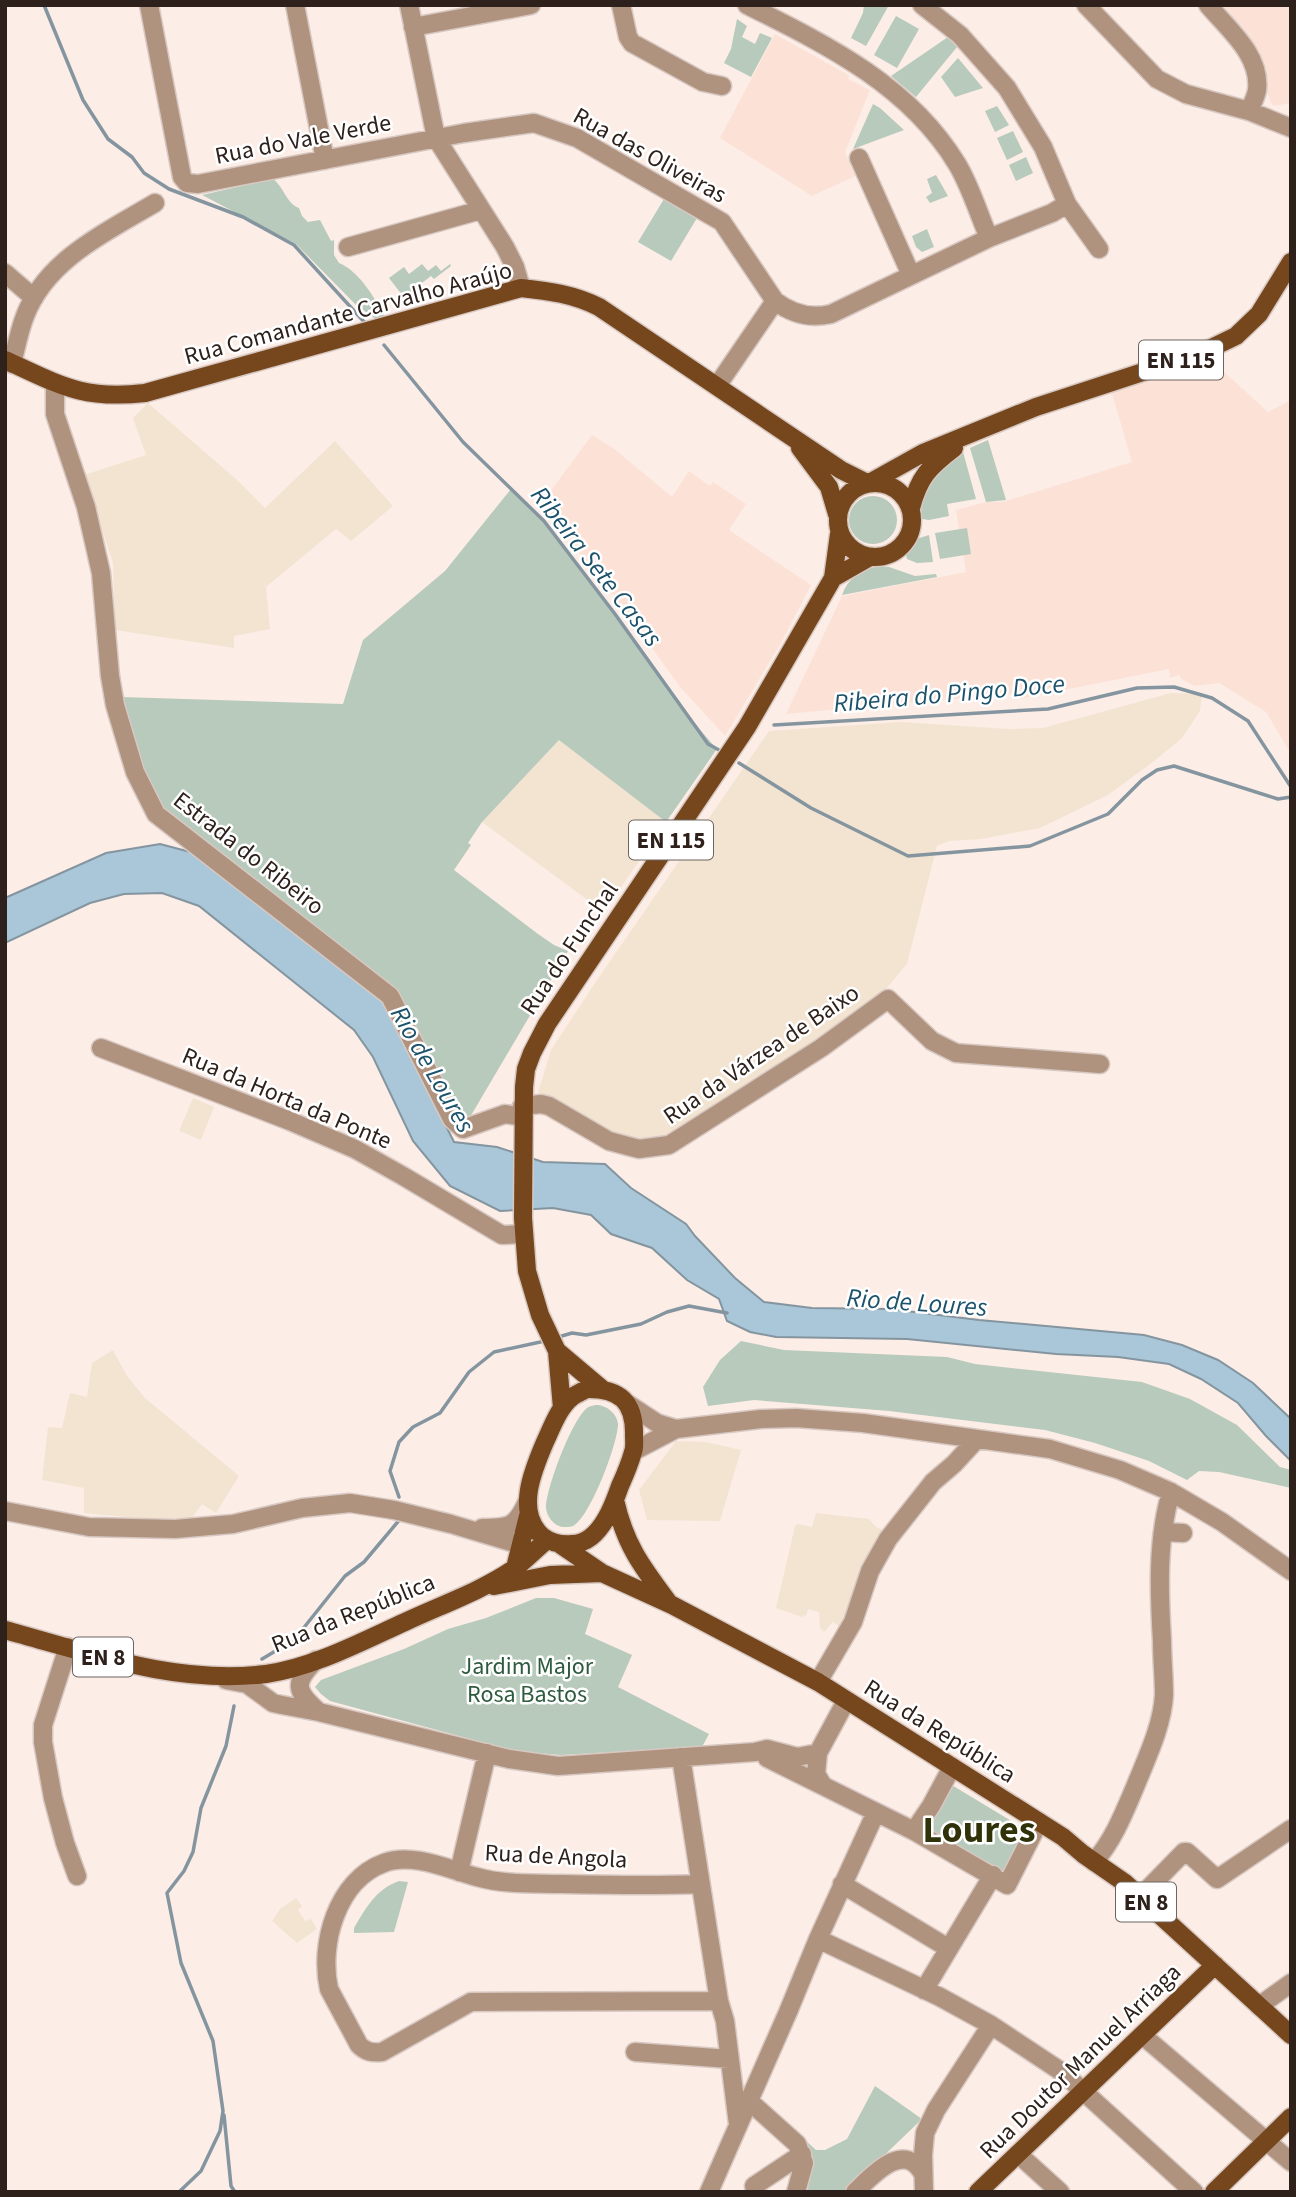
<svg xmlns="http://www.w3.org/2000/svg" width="1296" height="2197" font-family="'Source Sans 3',sans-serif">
	<rect width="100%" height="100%" fill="#fcede7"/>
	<path fill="#fce2d6" d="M1216 5H1291V103L1273 106 1267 93 1264 69 1245 30Z
		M775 34 843 72 849 76 848 79 870 90 845 152 855 176 812 196 720 138Z
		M1210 359 1268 412 1291 400V754L1266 712 1219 683 1195 686 1181 679 1179 675 1170 678 1169 669 1019 699 1016 693 786 714 842 596 966 572 956 510 986 502H1003L1132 462 1111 390Z
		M592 435 613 448 672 497 689 471 710 486 713 482 746 504 729 530 811 585 781 643 725 736 681 688 609 589 541 504Z"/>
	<path fill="#f3e4d2" d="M148 403 236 479 265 508 335 441 393 506 351 541 336 529 266 587 270 629 234 636V648L115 630 113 563 84 475 146 455 133 418Z
		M1171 693 1202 694 1200 711 1182 738 1153 762 1108 795 1040 828 981 839 949 841 937 846 907 964 885 990 872 1005 672 1136 647 1141 622 1139 582 1125 538 1092 551 1050 597 980 769 731 901 722 1008 729 1043 728Z
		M560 739 666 822 604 912 482 822Z
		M193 1098 214 1107 201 1140 179 1131Z
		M113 1350 127 1376 145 1398 239 1476 216 1513 202 1504 192 1518 146 1519 84 1513V1488L42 1480 48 1427 62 1428 70 1393 87 1397 92 1363Z
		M676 1441 706 1442 741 1450 720 1521 647 1520 639 1490Z
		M816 1513 869 1519 876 1527 887 1532 850 1602 849 1616 846 1631 833 1622 824 1632 820 1628 819 1612 808 1609 806 1616 803 1615 802 1617 776 1608 795 1526 797 1524 812 1527Z
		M296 1898 302 1906 298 1910 305 1921 311 1919 317 1929 297 1943 272 1921 280 1909Z"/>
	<path fill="#b7cabc" d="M864 5H889L866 46 851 38 863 13Z
		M896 16 919 29 897 68 874 55Z
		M737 19 747 26 742 37 755 44 760 33 772 38 751 77 724 63 731 49Z
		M948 37 957 47 916 97 891 76Z
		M958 58 983 88 955 97 941 77Z
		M873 104 880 108 904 130 853 149Z
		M997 106 1009 125 995 132 985 111Z
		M1013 131 1023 152 1007 160 997 138Z
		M1026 157 1033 173 1016 181 1009 165Z
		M936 175 948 196 930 203 926 197 932 193 927 179Z
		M273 179C284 187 286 203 299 208L302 216 308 222 320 220 331 241 334 240V255L339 263C360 272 374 297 385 317L376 319 356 305 296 244 202 195Z
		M664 199 697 218 671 261 638 242Z
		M927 229 934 247 922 252 916 247 912 236Z
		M422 264 428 271 436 265 441 271 450 264 451 266 434 279 431 276 418 286 420 290 406 300 389 278 404 267 409 274Z
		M988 440 1006 500 986 502 970 448Z
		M963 452 976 499 947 504 949 516 929 520 922 519C912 493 942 464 963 452Z
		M511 489C523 500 536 511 546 523 606 596 654 679 717 749L666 822 559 740 482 822 468 843 471 845 454 870 538 934 554 945 568 951 463 1129 156 814 121 697 343 704 363 640 445 571Z
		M849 520a24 24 0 1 1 48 0a24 24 0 1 1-48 0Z
		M967 528 971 554 940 559 935 533Z
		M929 535 933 562 917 563 907 559 905 551 913 540Z
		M878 566 889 567 915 576 936 574 937 577 842 595C848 578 861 570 878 566Z
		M741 1341 784 1350 947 1357 975 1364 1142 1382 1190 1399 1237 1425 1280 1467 1291 1470V1488L1219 1472 1199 1471 1187 1480 1149 1461 1095 1443 1045 1430 889 1411 754 1400 708 1406 703 1387 720 1360Z
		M596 1405C606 1405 617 1413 618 1424 618 1443 590 1518 573 1526 572 1527 564 1527 563 1527 554 1526 547 1517 546 1508 546 1489 571 1422 586 1409 589 1406 591 1406 596 1405Z
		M536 1598H554L593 1609 585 1634 632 1655 618 1687 709 1734 702 1747 561 1755 515 1751 330 1701 321 1694 315 1687 321 1680 404 1649 448 1629 486 1618Z
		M950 1784 1028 1831 1008 1869 1003 1872 998 1870 925 1831Z
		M399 1881 408 1882 394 1932 354 1933V1928C366 1908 376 1889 399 1881Z
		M875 2086 922 2119 846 2192H807C812 2173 810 2160 805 2142L806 2141 816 2150H825L847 2139Z"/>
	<path fill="#a9c7d8" stroke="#84959f" stroke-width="2" d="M160 844 194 853 383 999 454 1142 497 1147 543 1162 605 1164 631 1188 686 1224 695 1236 735 1278 764 1302 812 1308 890 1309 979 1320 1144 1335 1182 1345 1218 1360 1253 1383 1291 1419V1461L1266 1436 1238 1403 1201 1379 1169 1364 1118 1357 1056 1354 907 1339 776 1337 750 1332 727 1321 719 1299 687 1280 652 1248 611 1234 591 1215 553 1208 500 1211 450 1186 413 1141 373 1057 354 1030 199 906 162 893 124 894 90 903 5 943V898L106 853Z"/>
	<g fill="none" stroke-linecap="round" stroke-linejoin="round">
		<path stroke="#84959f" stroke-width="3.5" d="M44 5 83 100 108 139 132 157 144 173 169 189 243 217 294 245 367 325
			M384 345 463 442 544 521 615 614 708 744 719 750
			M774 725 1048 709 1137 688 1174 687 1212 698 1248 721 1291 787
			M739 763 811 808 908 856 1030 846 1108 814 1142 780 1157 770 1174 766 1278 799 1291 797
			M555 1338 572 1333 586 1335 641 1324 667 1312 689 1306 727 1313
			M399 1497 390 1471 399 1442 413 1427 440 1413 469 1372 494 1352 545 1341
			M262 1659 294 1640 345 1576 364 1562 401 1518
			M224 2115 231 2186 235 2192
			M179 2192 201 2171 220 2131 223 2111 213 2041 181 1963 167 1893 184 1871 193 1852 201 1808 226 1746 234 1706"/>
		<g stroke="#d7c8c2" stroke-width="21">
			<path id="minor" d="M149 5 182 177 187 183 198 184 464 133 534 123 577 138 722 222 775 301C792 314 810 319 831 314L989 238 1052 213 1067 204
				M295 5 325 160
				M409 5 436 138 505 247 515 267 521 288
				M621 5 628 37 632 43 703 82 722 86
				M747 5C827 45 909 85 957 164 970 185 979 215 989 238
				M922 5 960 35 1007 88 1043 147 1067 204 1099 249
				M1086 5 1157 79 1186 94 1249 111 1291 128
				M1208 5C1228 29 1261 55 1257 90 1256 97 1252 104 1249 111
				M413 27 531 5
				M859 158 911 275
				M348 247 481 210
				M5 273 34 298
				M12 364C16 348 19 331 25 316 46 260 106 232 155 203
				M55 384V414L86 507 101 573 110 676 115 705 135 772 156 814 390 996 452 1119 463 1129 505 1114 523 1117
				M717 386 775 301
				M101 1048 290 1121 355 1149 403 1176 502 1235 524 1234
				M522 1106 541 1104 549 1106 609 1141 639 1149 669 1145 821 1048 888 999 932 1041 956 1053 1100 1064
				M628 1404 657 1423 676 1429
				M634 1451 676 1429 761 1419 796 1418 863 1423 1050 1449 1120 1470 1171 1492 1222 1522 1291 1571
				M5 1511 89 1527 175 1529 233 1524 302 1508 350 1503 394 1510 451 1524 521 1545
				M482 1528C510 1528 516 1527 528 1500
				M1163 1532 1183 1533
				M68 1647 43 1725V1742L53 1798 65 1843 77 1876
				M316 1660C293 1683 295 1691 319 1712
				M226 1680 247 1684 273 1703 282 1705 319 1712 509 1759 558 1766 755 1752 767 1749 797 1757 818 1753
				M818 1682 853 1622 870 1571 888 1539 933 1482 954 1464 977 1439
				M681 1757 719 2001 725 2021 738 2124
				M767 1758 914 1831 1007 1885 1039 1822
				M822 1784 816 1774 818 1753 846 1701
				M914 1831 931 1806 952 1767
				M1094 1862C1113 1841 1124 1813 1135 1787 1147 1757 1162 1727 1164 1695 1164 1677 1162 1659 1162 1641 1159 1592 1157 1539 1171 1492
				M459 1872 487 1753
				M700 1884C654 1886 608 1885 562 1884 534 1883 505 1885 477 1877 450 1870 413 1852 384 1863 337 1880 319 1944 329 1989L359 2045C366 2052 372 2053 382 2052L471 2002 719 2001
				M842 1884 948 1948
				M1140 1897 1184 1852H1187L1217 1879 1291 1829
				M818 1939 940 1997 991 2025 1062 2072 1194 2192
				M924 1990 993 1875
				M1259 2006 1291 1983
				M1142 2035 1291 2162
				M635 2052 729 2059
				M749 2101 797 2144 804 2163 796 2192
				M1018 2154 1060 2192
				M754 2186 802 2154
				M709 2192 788 2012 818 1939 876 1812
				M855 2192C872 2176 904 2139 923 2174
				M924 2192 923 2155 925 2133 936 2110 991 2025"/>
		</g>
		<g stroke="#d7c8c2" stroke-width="21">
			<path id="major" d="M5 360C60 385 82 400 145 393L521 288C549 291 573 294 599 307L841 470 867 483
				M800 448 829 487 837 514
				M871 482 923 453 1036 407 1201 353 1236 336 1259 314 1291 262
				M838 520a37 37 0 1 1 74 0a37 37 0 1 1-74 0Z
				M911 508C919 477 929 467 954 448
				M833 578 870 557
				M557 1351 602 1389
				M586 1389C620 1388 635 1402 634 1436 634 1441 635 1447 633 1452 630 1463 625 1475 620 1486 614 1503 606 1525 591 1537 586 1541 578 1544 572 1544 561 1545 551 1543 542 1536 515 1512 533 1470 545 1442 552 1427 559 1407 572 1397 576 1394 582 1392 586 1389Z
				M562 1408 557 1351 540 1315 527 1271 523 1218 524 1087 526 1069 532 1053 547 1024 747 727 833 578 839 534
				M615 1500C625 1545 642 1567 669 1603
				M561 1545 602 1573 672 1605 818 1682 1063 1837 1083 1854 1125 1883 1291 2035
				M515 1568 528 1516
				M494 1586 550 1575 602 1573
				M5 1630C90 1653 176 1685 266 1674 312 1668 363 1641 405 1622 441 1605 482 1591 515 1568 526 1560 536 1549 547 1540
				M978 2192 1215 1965
				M1214 2192 1291 2117"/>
		</g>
		<use href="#minor" stroke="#b0937f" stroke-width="18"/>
		<use href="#major" stroke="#76461d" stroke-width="18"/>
	</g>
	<g text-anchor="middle" stroke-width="5" stroke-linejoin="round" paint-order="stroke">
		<g fill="#fff" stroke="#6d645f" stroke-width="2">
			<rect x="1139" y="340.5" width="84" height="39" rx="5"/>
			<rect x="629" y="820.5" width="84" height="39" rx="5"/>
			<rect x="73" y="1637.5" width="60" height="39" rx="5"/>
			<rect x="1116" y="1882.5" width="60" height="39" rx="5"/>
		</g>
		<g font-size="23" font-weight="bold" fill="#2e211b">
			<text x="1181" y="368">EN 115</text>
			<text x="671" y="848">EN 115</text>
			<text x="103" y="1665">EN 8</text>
			<text x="1146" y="1910">EN 8</text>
		</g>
		<g font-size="24" fill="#2e211b" stroke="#fff">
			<text transform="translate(303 139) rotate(-11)" y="8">Rua do Vale Verde</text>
			<text transform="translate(650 155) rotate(29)" y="8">Rua das Oliveiras</text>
			<text transform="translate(348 313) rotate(-15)" y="8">Rua Comandante Carvalho Araújo</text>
			<text transform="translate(249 853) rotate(38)" y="8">Estrada do Ribeiro</text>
			<text transform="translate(569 948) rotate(-56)" y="8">Rua do Funchal</text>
			<text transform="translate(761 1054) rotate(-34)" y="8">Rua da Várzea de Baixo</text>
			<text transform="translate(287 1098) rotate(23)" y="8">Rua da Horta da Ponte</text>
			<text transform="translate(353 1613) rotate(-22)" y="8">Rua da República</text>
			<text transform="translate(940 1731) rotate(32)" y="8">Rua da República</text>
			<text transform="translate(556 1856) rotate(3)" y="8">Rua de Angola</text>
			<text transform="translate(1080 2061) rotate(-44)" y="8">Rua Doutor Manuel Arriaga</text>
		</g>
		<g font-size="24" fill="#2e5b3e" stroke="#fff">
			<text x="527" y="1674">Jardim Major<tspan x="527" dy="28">Rosa Bastos</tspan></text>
		</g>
		<g font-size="26" font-style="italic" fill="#1c526c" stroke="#fff">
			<text transform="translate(597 566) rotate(52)" y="9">Ribeira Sete Casas</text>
			<text transform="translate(949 693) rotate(-5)" y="9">Ribeira do Pingo Doce</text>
			<text transform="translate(433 1069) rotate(60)" y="9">Rio de Loures</text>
			<text transform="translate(917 1302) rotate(4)" y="9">Rio de Loures</text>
		</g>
		<g font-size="38" font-weight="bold" fill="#303309" stroke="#fff">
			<text x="979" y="1842">Loures</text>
		</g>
	</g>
	<rect width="1296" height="2197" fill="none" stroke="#2e211b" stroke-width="14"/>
</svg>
